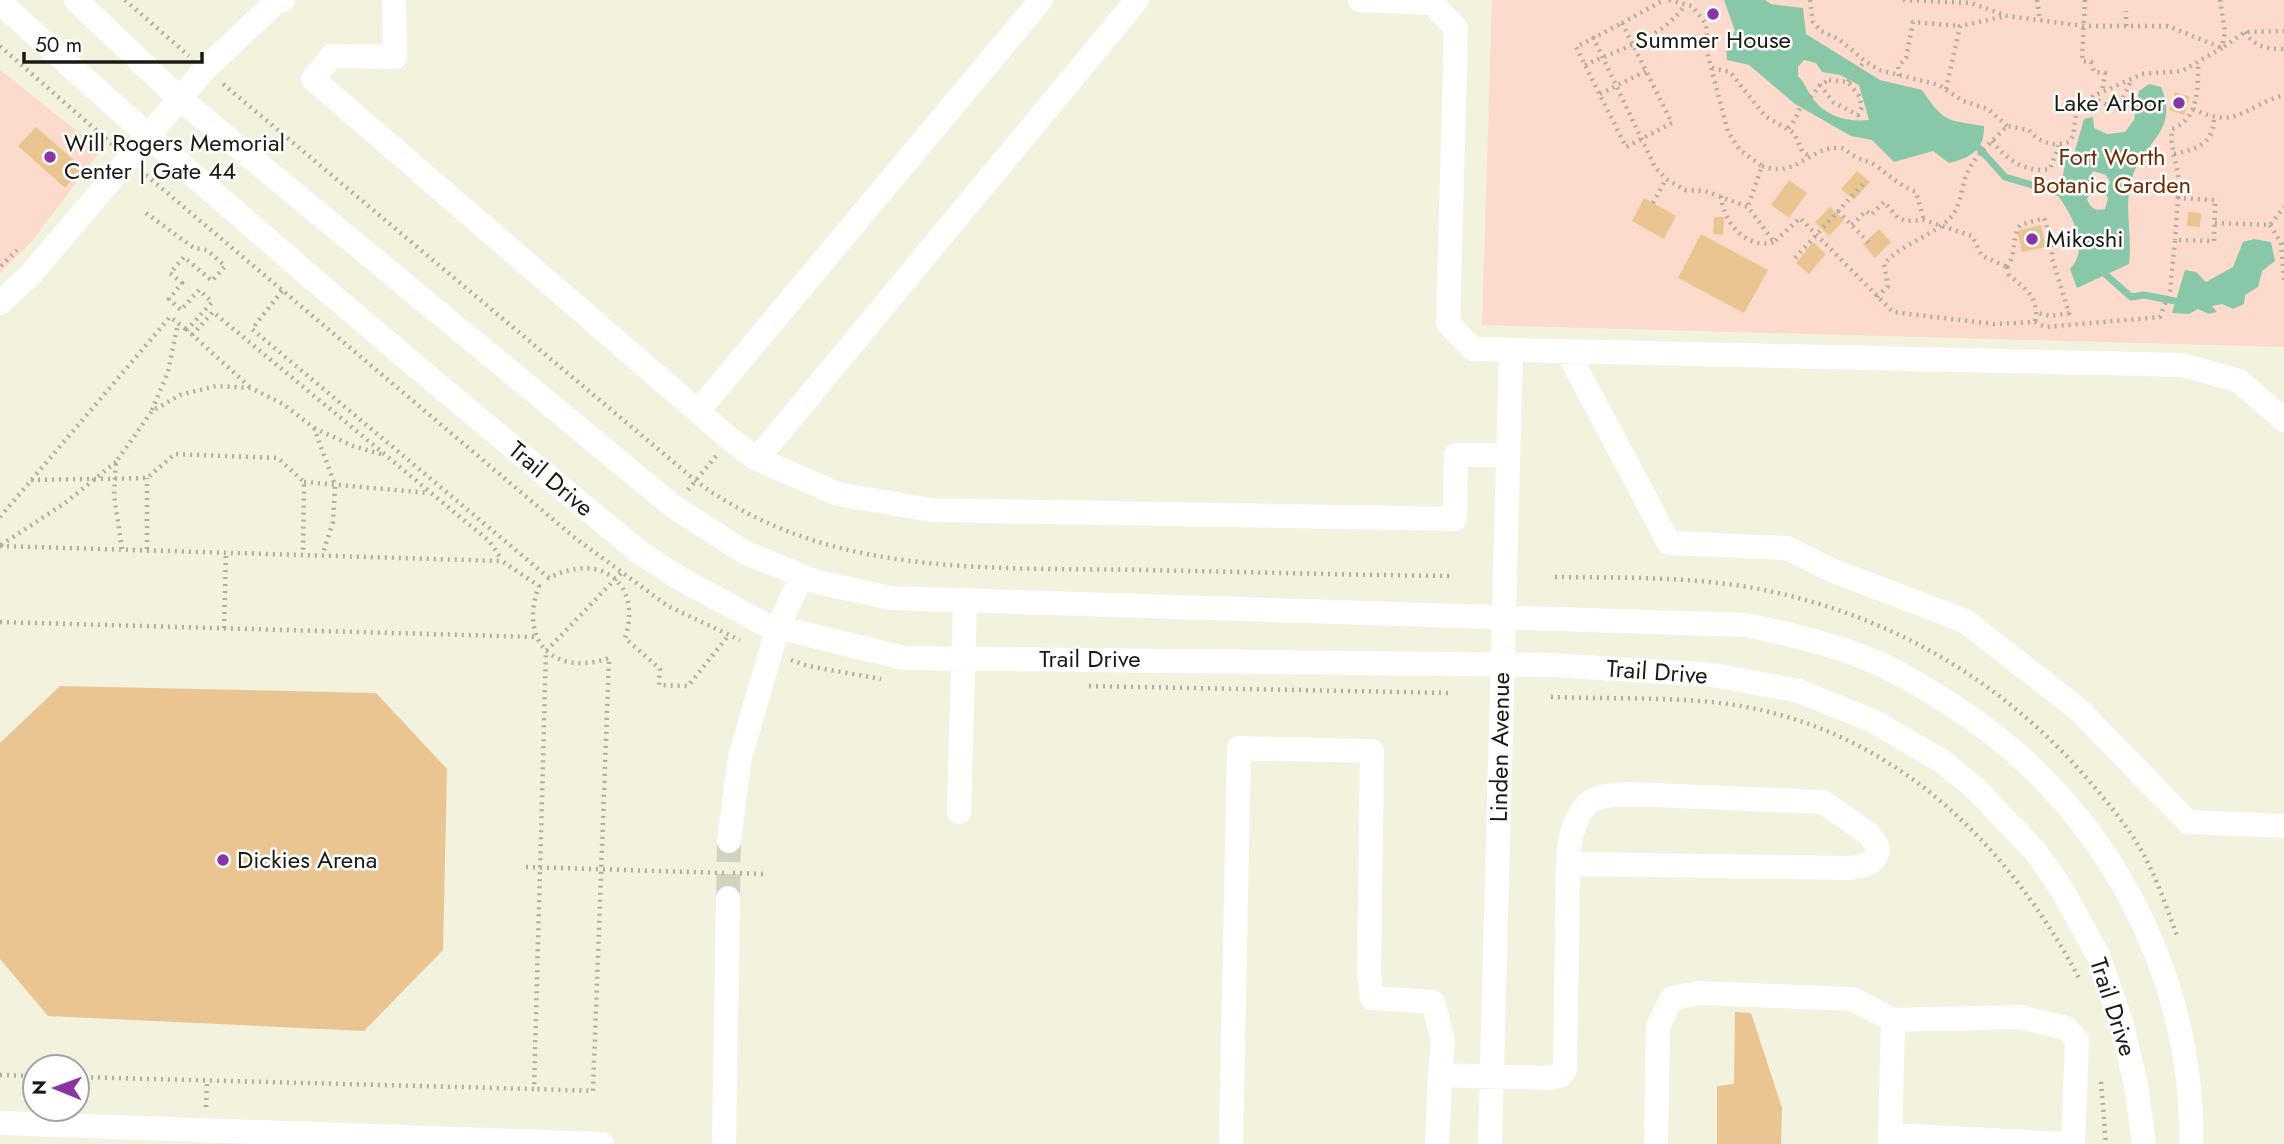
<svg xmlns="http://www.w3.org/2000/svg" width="2284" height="1144" font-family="Jost,sans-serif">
	<rect width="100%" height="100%" fill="#f3f2de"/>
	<path fill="#fddbcc" d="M1492 0H2284V347L1482 325Z
		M0 70 101 150 32 241 0 273Z"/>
	<path fill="#88c8a9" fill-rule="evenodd" d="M1724 0H1765L1771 4 1803 8 1806 34 1880 80 1922 90C1944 122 1945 120 1984 126 1985 149 1971 158 1949 163L1933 151 1894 162 1872 140 1851 136 1795 104 1749 65 1727 60 1726 46 1735 31ZM1804 60 1816 63 1822 72 1840 75 1859 85 1869 120C1847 122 1827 117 1813 99 1807 91 1806 84 1798 76V67Z
		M2149 84 2161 87C2180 131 2143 142 2132 178 2123 207 2133 235 2129 264L2077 288 2070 269C2090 248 2073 217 2059 197L2067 153 2074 154 2084 119 2093 117 2094 128 2107 134 2125 132 2134 120 2139 91ZM2093 171 2106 175 2110 182 2104 192 2108 198 2105 209C2095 211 2091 209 2087 199L2093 189 2090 178Z
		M2254 239 2271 242 2275 261 2262 271 2258 287 2245 295 2244 304 2233 309 2222 304 2212 306 2217 312 2209 314 2198 309 2189 314 2172 313 2185 270 2196 272 2206 282 2233 267 2243 242Z"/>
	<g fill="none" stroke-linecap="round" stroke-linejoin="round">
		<path stroke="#88c8a9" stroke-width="7" d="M1979 148 2005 177 2059 193
			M2105 274 2131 297 2144 295 2175 301"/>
	</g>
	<path fill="#eac592" d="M2175 92 2190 97 2184 115 2169 110Z
		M36 127 83 168 65 188 18 146Z
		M1857 171 1870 182 1854 200 1841 189Z
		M1789 180 1807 193 1789 218 1771 205Z
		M1644 198 1676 216 1664 239 1632 221Z
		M1830 207 1844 220 1829 236 1815 222Z
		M2188 212 2201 213 2200 227 2187 226Z
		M1714 217H1724L1723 235 1713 234Z
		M2041 225 2046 247 2022 252 2017 231Z
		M1879 229 1891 242 1875 258 1863 244Z
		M1701 234 1768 270 1744 313 1678 278Z
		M1813 242 1826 254 1809 274 1796 263Z
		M60 686 376 693 447 769 443 950 364 1031 48 1016 0 959V743Z
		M1735 1012 1751 1013 1782 1108 1781 1144H1717V1086L1734 1084Z"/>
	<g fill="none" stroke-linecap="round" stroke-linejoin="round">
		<path stroke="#d2d2c0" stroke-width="24" stroke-dasharray="24 12" stroke-linecap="butt" d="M728 898 729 841"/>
		<path stroke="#b0af9f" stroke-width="4.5" stroke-dasharray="2 5" stroke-linecap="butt" d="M125 0 189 56
			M1669 0 1692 6 1706 24 1707 52 1728 132 1740 150 1762 166 1748 206
			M1810 0 1813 22 1821 31 1840 40 1865 61 1879 70 1939 85 1963 101 1988 109 2007 126
			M1903 0 1971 3 2007 16 2084 26H2168L2222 48 2245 32 2284 31
			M2037 0 2040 21
			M2085 0 2082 61 2091 62 2094 72 2105 73 2102 92
			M1622 23 1672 123 1626 147 1576 47Z
			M1622 23 1664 0
			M2126 26V11
			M2245 32C2254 47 2268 49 2284 49
			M1593 37 1655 167 1666 179 1685 190 1705 191 1748 207 1774 242 1800 218 1893 312 1994 324 2035 322 2045 327 2160 317 2170 291 2175 240 2214 241 2215 200 2178 198 2175 240
			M0 46 113 145
			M1585 65C1619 49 1663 38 1684 6
			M1712 68 1730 72 1765 116 1794 133 1803 153 1810 156
			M1899 76 1898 67 1906 58 1913 22 1960 26
			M1829 80 1848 82 1859 96 1862 107 1858 115 1833 102 1820 85Z
			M1848 82 1865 61
			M223 84 696 481C828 579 989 567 1145 570 1248 572 1350 575 1453 576
			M1946 89 1960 26 2006 16
			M1600 94 1646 71
			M2092 97 2117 110 2131 81
			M2193 109C2238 130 2242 107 2284 95
			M1788 128C1797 120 1798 109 1805 99L1808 101 1820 85
			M1992 141C2007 160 2025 173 2050 169L2059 145
			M2174 154C2196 149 2213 145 2214 118
			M1762 166C1797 179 1809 146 1840 148 1846 148 1849 154 1854 156 1861 160 1868 161 1875 165 1889 175 1900 186 1916 192L1924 220
			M146 175 575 538 668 606 740 640
			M1721 196C1723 222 1746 250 1774 242
			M2178 198C2183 175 2169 153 2172 129 2199 119 2198 88 2198 62
			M1653 203 1666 179
			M1838 211 1872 246
			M146 213 194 248 207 250 225 266 212 281 184 257 170 273 182 283 169 299 181 310 199 290 212 302 187 330 251 388
			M2215 223 2270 225 2284 207
			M1852 225 1866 211 1871 215 1884 202 1898 218 1906 221 1924 220 1972 236 1982 256 2007 267
			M2270 225 2281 243 2284 280
			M1795 258 1864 183
			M1 266 17 250
			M2007 267C2017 253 2011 239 2020 225L2044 218 2051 239 2052 258 2069 313 2051 316 2037 313
			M2007 267 2009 275C2026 289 2040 298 2035 322
			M282 291 252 329 549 578C600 551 643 583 625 638L660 669 659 685 688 686 728 636
			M1877 297 1888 286 1884 264C1902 243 1932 237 1951 217 1962 205 1961 185 1968 171 1976 154 1995 139 2007 126L2029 130C2039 143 2054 147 2069 142L2073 136 2077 108 2087 99 2142 74 2182 71 2222 48 2225 31 2220 0
			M192 335 213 312 489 541 502 560
			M152 410 168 372 178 323
			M314 428 353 446 381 454
			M31 480 147 478 175 454 278 458 304 482 303 553
			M304 482 429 493
			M688 490 716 456
			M0 517 170 317 187 330
			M1 545 65 503 116 462
			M0 546 502 561 539 586C518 641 554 677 609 658L593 1091 534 1089
			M122 549 114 495 116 462 152 411 180 395 216 386 251 388 283 404 314 428 335 485 333 522 323 553
			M147 549V478
			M1555 577C1629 578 1705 576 1778 593 1901 621 2008 686 2090 782 2110 805 2132 832 2146 859 2159 884 2168 912 2178 938
			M0 622 536 637
			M224 628 226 551
			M791 660 808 666 881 679
			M1089 686 1449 693
			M1551 697C1604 699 1659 697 1711 702 1881 719 2002 834 2079 978
			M526 867 724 873
			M733 873 763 874
			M0 1075 35 1076
			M77 1077 534 1089 546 651 623 571
			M2101 1082 2106 1144
			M206 1107 207 1080"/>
		<path stroke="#fff" stroke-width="24" d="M76 0 180 99 674 507 744 552 817 582 891 598 1746 625C1798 636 1851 648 1898 673 1951 702 2006 739 2047 783 2139 878 2194 1012 2191 1144
			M394 0 395 57 332 56 313 79 730 439 757 459 838 494 931 510 1455 519 1456 455H1507
			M1360 0 1432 3 1456 28 1448 323 1473 349 2183 365 2239 381 2284 420
			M0 2C207 192 422 373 638 551L679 578 764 624 904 658 1552 665 1713 675 1799 691 1873 721 1942 761 1976 789 2036 852 2061 888 2099 957 2122 1025 2136 1085 2144 1144
			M0 303 30 275 205 69 277 1 283 0
			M1567 351 1669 543 1787 548 1831 570 1965 621 2078 709 2188 822 2284 826
			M698 411 1041 0
			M757 459 1137 0
			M959 812 965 600
			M729 841 740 757 778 627 802 576
			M0 1123 602 1144
			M1891 1135 2067 1144
			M724 1144 728 898
			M1231 1144 1239 748 1372 751 1369 973 1372 998 1433 1002 1443 1040 1440 1075
			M1437 1144 1440 1075 1549 1078 1561 1075 1565 1069 1568 864C1568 842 1575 804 1600 797 1609 795 1620 795 1629 794L1823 802 1869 834 1878 848C1876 865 1865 865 1850 868L1568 864
			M1490 1144 1511 350
			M1656 1144 1658 1026 1672 998 1700 993 1852 999 1893 1020
			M1890 1144 1893 1020 2020 1017 2066 1028 2077 1040 2073 1144"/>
	</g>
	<g fill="#8934a2" stroke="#fff" stroke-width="2.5">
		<circle cx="1713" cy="14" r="7"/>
		<circle cx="2179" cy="103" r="7"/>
		<circle cx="50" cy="157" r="7"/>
		<circle cx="2032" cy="239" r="7"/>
		<circle cx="223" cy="860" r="7"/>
	</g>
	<g text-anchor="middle" stroke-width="5" stroke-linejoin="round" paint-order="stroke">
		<g font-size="24" fill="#1a1a13" stroke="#fff" text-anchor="start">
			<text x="1713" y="48" text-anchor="middle">Summer House</text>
			<text x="2165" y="111" text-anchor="end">Lake Arbor</text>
			<text x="64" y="151">Will Rogers Memorial<tspan x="64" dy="28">Center | Gate 44</tspan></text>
			<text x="2046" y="247">Mikoshi</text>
			<text x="237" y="868">Dickies Arena</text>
		</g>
		<g font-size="24" fill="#6e2a00" stroke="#fff">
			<text x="2112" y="165">Fort Worth<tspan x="2112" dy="28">Botanic Garden</tspan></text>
		</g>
		<g font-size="24" fill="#1a1a13" stroke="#fff">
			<text transform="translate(551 479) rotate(40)" y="8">Trail Drive</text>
			<text x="1090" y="667">Trail Drive</text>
			<text transform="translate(1657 672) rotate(4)" y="8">Trail Drive</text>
			<text transform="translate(1500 747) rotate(-89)" y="8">Linden Avenue</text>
			<text transform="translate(2113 1007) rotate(72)" y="8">Trail Drive</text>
		</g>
	</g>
	<g transform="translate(56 1088) rotate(271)"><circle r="33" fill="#ffffff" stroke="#a3a3a1" stroke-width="2"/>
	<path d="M0-5L12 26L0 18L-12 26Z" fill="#8934a2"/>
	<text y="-10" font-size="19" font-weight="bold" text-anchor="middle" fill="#1a1a13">N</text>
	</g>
	<path d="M24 52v10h178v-10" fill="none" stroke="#1a1a13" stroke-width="3.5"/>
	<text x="35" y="52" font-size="21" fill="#1a1a13" stroke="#ffffff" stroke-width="5" paint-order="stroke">50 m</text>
</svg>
